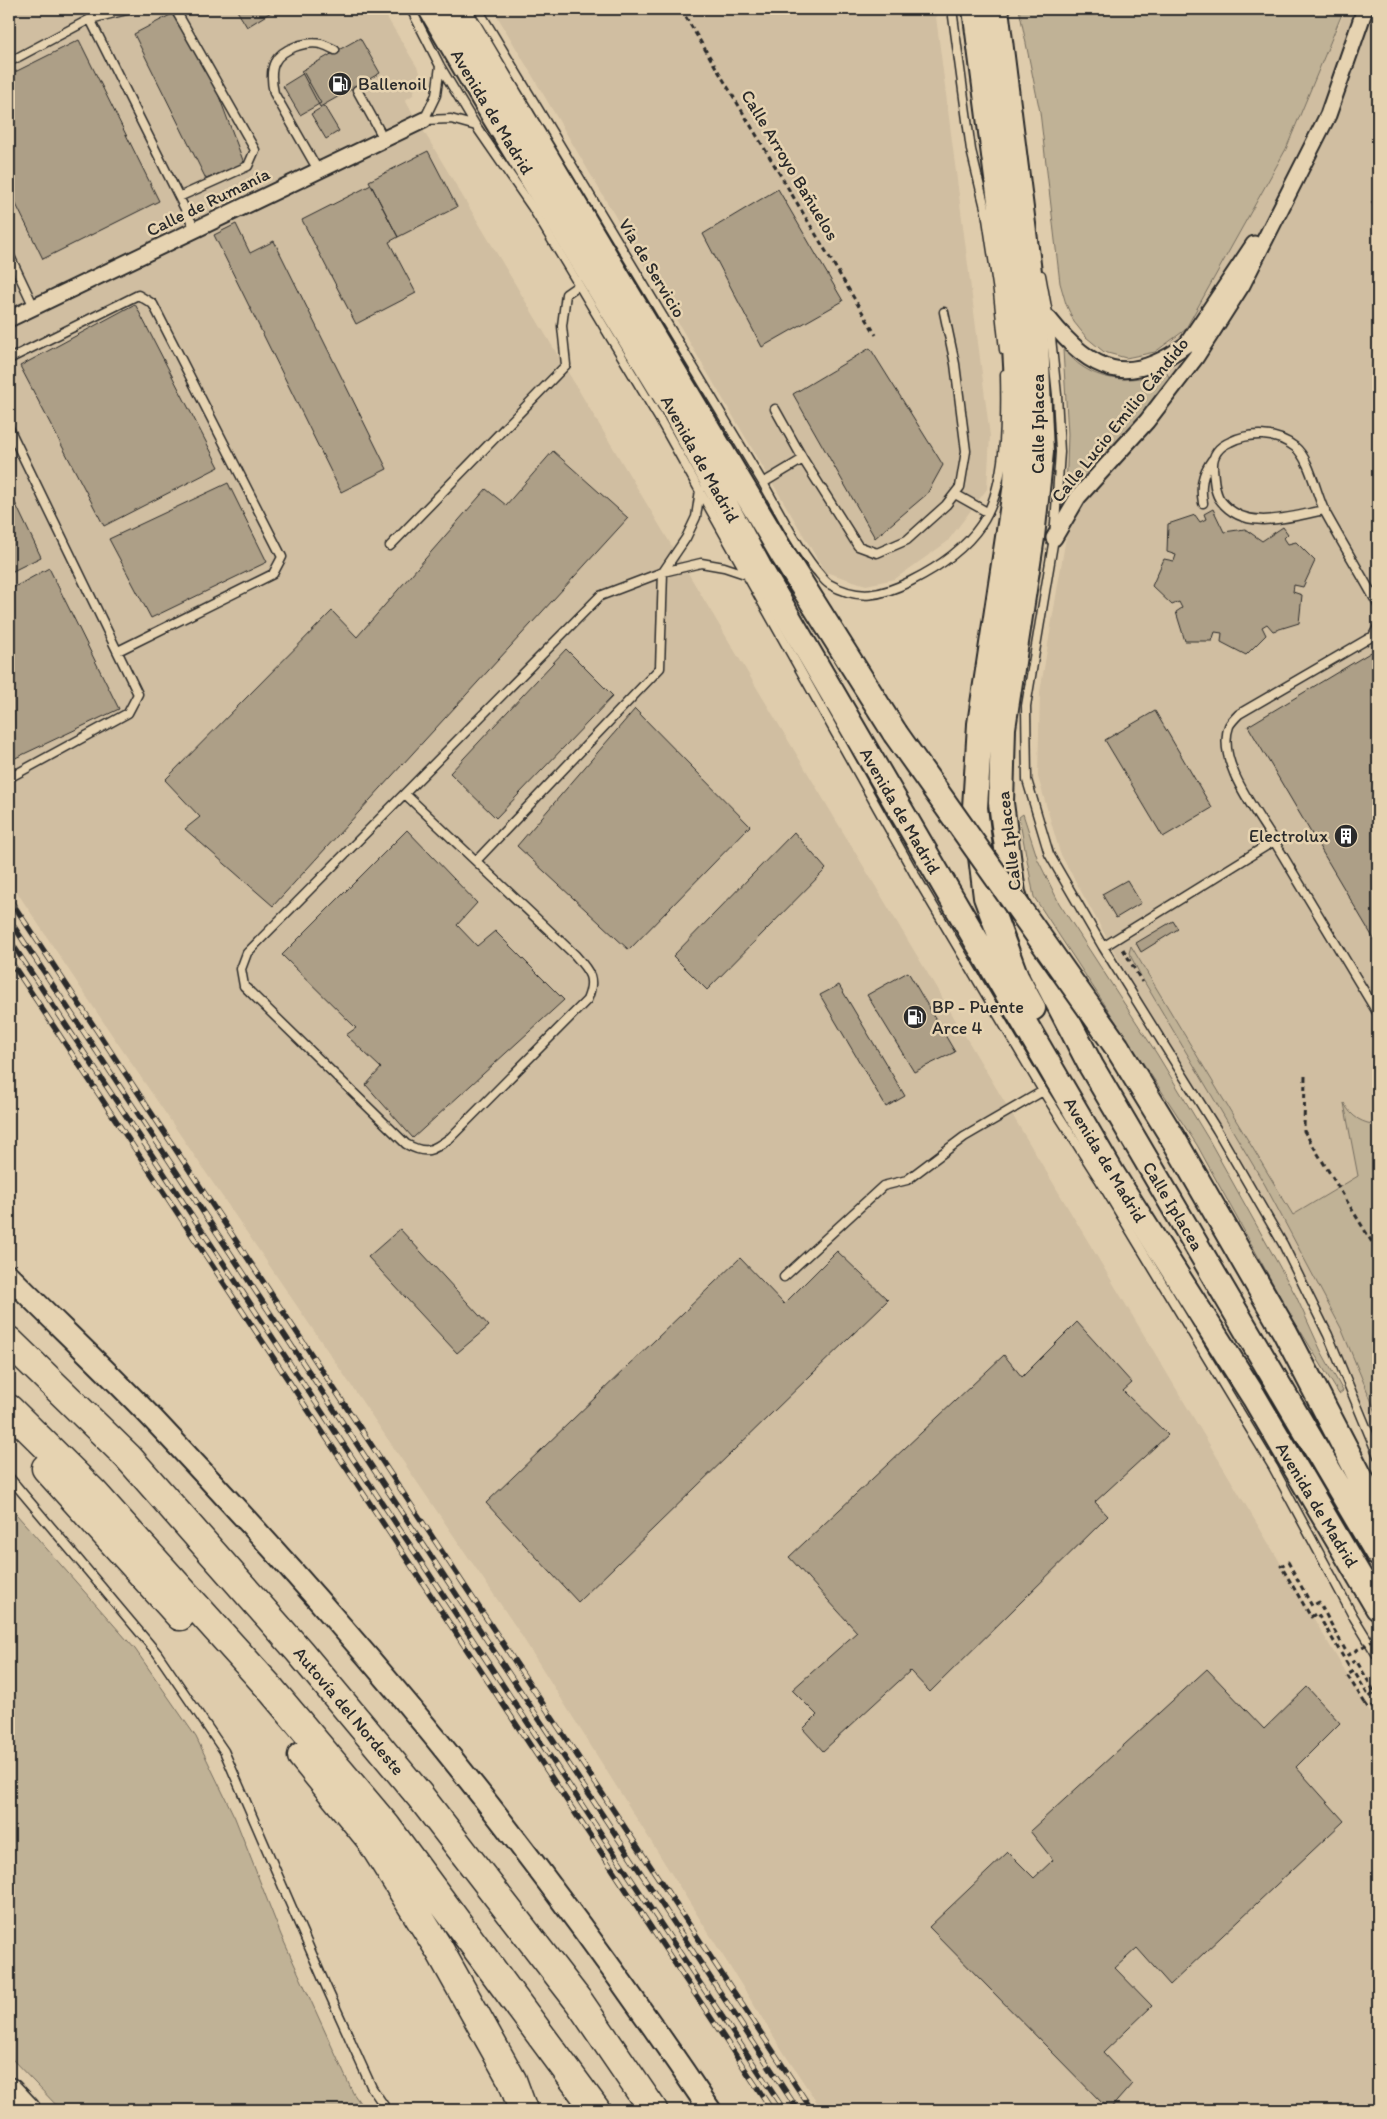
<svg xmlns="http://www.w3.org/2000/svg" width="1387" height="2119" font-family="Itim,sans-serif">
	<rect width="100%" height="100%" fill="#dfccac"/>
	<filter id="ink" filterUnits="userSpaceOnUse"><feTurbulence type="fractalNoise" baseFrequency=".02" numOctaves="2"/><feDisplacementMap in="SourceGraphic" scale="10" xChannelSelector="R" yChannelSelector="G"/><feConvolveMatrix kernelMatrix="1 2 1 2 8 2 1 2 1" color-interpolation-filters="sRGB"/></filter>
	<g filter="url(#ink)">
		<path fill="#d0bea1" d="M9 9H382L420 72 413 95 405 100 1378 1726V2110H822L786 2056 518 1630 108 1029 9 880Z
			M493 9H935L990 436 987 489 947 542 895 579 866 585 825 572Z
			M1345 9H1378V1431L1060 853 1038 777 1040 692 1066 537 1139 396 1338 28Z"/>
		<path fill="#c0b296" stroke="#766e60" d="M1019 9H1344L1286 149 1185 330 1155 352 1126 358 1104 352 1086 337 1074 322 1066 304 1060 283 1040 112Z
			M1063 350C1068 353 1074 361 1080 365 1106 384 1137 381 1166 372L1171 380 1151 406 1066 497 1068 434Z
			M1023 814 1038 860 1059 903 1157 1054 1209 1140 1296 1296 1321 1351 1343 1391 1339 1394 1287 1309 1197 1145 1034 897 1019 817Z
			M1131 946 1293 1215 1358 1176 1344 1103C1352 1118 1362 1123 1378 1125V1417L1341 1328 1265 1185 1142 978 1129 953Z
			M9 1506 135 1649 196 1737 235 1818 281 1935 353 2093 365 2110H61L9 2056Z"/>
		<path fill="#ad9f87" stroke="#2b2b2b" d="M236 9H276L247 27Z
			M172 14 211 75 244 163 206 179 134 34Z
			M360 38 380 73 320 107 301 71Z
			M79 40 159 201 43 259 9 190V75Z
			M304 73 321 103 300 115 283 86Z
			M324 106 339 131 326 139 311 114Z
			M428 151 457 207 398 237 369 181Z
			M371 185 398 237 389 242 416 293 356 324 302 220Z
			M778 189 843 301 762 347 703 234Z
			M1378 198V214L1371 202Z
			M236 224 250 253 274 241 387 469 341 492 214 235Z
			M135 304 219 467 104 526 20 366Z
			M870 348 943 465 927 494 875 538 793 394Z
			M553 451 628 518 273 906 185 829 200 817 165 780 332 611 357 637 486 489 506 505Z
			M228 483 267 562 151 618 109 539Z
			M9 490 41 557 9 573Z
			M1213 509 1224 532 1245 529 1262 541 1283 527 1288 534 1284 538 1288 544 1296 542 1315 561 1303 587 1294 585 1293 592 1302 595 1299 623 1273 631 1267 624 1262 627 1266 635 1246 655 1221 642 1222 633 1215 632 1212 641H1185L1176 612 1182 608 1179 602 1172 605 1152 586 1164 559 1174 561 1176 555 1167 552 1168 524 1195 515 1200 522 1206 519 1204 514Z
			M49 568 119 709 9 761V590Z
			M1378 648V946L1248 726Z
			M566 649 613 696 496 818 450 773Z
			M635 709 750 826 629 950 517 846Z
			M1155 711 1212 808 1163 837 1105 740Z
			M407 830 477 903 457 925 477 946 495 931 564 1000 413 1138 366 1085 381 1068 346 1035 356 1028 282 955Z
			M794 832 826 869 707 990 673 956Z
			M1127 880 1141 903 1116 918 1102 894Z
			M1173 921 1178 929 1141 952 1136 943Z
			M908 972 955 1052 914 1072 867 995Z
			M839 985 905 1096 886 1107 820 995Z
			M400 1229 489 1326 457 1353 368 1257Z
			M837 1251 888 1300 578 1602 486 1503 740 1258 784 1304Z
			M1077 1322 1132 1383 1123 1391 1168 1435 1095 1502 1108 1516 930 1692 910 1671 823 1751 803 1729 817 1715 792 1690 857 1632 789 1557 1004 1355 1022 1377Z
			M1207 1669 1264 1729 1307 1687 1340 1723 1296 1767 1344 1821 1170 1985 1137 1948 1115 1968 1152 2006 1103 2053 1132 2084 1109 2110 929 1927 1008 1852 1034 1878 1053 1860 1030 1831Z"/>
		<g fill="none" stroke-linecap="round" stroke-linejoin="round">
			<g stroke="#2b2b2b" stroke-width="11">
				<path id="lane" d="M175 9 255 150 248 166 179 197
					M411 9 440 66 476 126 532 207 660 420 915 875 1043 1091 1099 1179 1273 1467 1353 1616 1378 1657
					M478 9 763 483C780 513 795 543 816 570 820 574 824 581 829 584 859 601 881 596 911 581 937 568 964 550 981 525 1007 487 1006 419 1005 374
					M952 9 971 150 986 212 998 292 1004 350
					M90 19 131 9
					M9 62 90 19 195 229
					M440 66 436 95 424 120 451 119 476 126
					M357 90 384 139
					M318 170 274 93C272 84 270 71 275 62 282 48 307 41 321 44 325 45 331 48 335 50
					M9 254 34 307
					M1041 275 1049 319 1057 395 1060 452 1054 538 1026 706 1027 780 1049 854 1103 947 1217 1130 1283 1244 1328 1335 1378 1456
					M9 359 138 295 153 304 282 557 273 574 118 651
					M775 409 803 459
					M9 428 138 694 128 713 9 778
					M763 483 803 459 858 546 877 553 907 540 946 505 960 487 966 451 955 364 944 312
					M700 490 696 517 686 538 663 572 701 563 724 567 748 575
					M955 494 987 512
					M1203 503C1200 486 1202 474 1212 460
					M1325 510C1291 516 1246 533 1221 501 1214 493 1214 478 1213 468 1212 455 1218 447 1230 442 1250 432 1276 432 1295 447 1310 459 1316 494 1325 512 1342 543 1361 574 1378 605
					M390 546 566 365 562 326 566 294 579 285
					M405 794 575 955C590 972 596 979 587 1000L450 1138C432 1151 426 1155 406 1144L244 986 241 969 247 953 600 596 663 572 660 668 476 861
					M1274 841C1256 811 1216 761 1229 726 1231 722 1235 718 1239 714L1373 636 1378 627
					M1103 947 1274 841 1378 1014
					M784 1277 883 1186 907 1180 964 1137 1043 1091
					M9 1477 157 1653 224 1751 325 1984 372 2088 387 2110"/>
			</g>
			<g stroke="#2b2b2b" stroke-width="19">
				<path id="street" d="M9 319 424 120
					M1049 319C1092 373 1128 388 1187 344L1254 244
					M1054 538 1078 497 1147 421 1196 357 1242 285 1328 115 1365 9"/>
			</g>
			<g stroke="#2b2b2b" stroke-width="25">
				<path id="secondary" d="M9 1276C57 1324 106 1370 153 1419 214 1484 275 1550 334 1618 470 1773 595 1939 710 2110"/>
			</g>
			<g stroke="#2b2b2b" stroke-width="28">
				<path id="primary" d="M431 9 494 116 674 410 759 567 1113 1175 1254 1397 1378 1608
					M458 9 783 555 895 733
					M975 9 1012 294 1019 418 1016 484 980 724 975 808 986 897 1016 977 1033 1008
					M996 9 1035 320 1041 452 1032 537 1003 728 1001 803 1013 893 1041 970 1091 1066 1378 1554
					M1117 1047 1174 1140 1285 1332 1378 1511"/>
			</g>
			<g stroke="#2b2b2b" stroke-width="31">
				<path id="highway" d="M9 1341 128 1457 299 1651 420 1796 580 2003 653 2110
					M9 1409 93 1492 268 1686 386 1826 596 2110
					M46 1468 180 1616
					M302 1756 370 1839 439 1949 512 2080 523 2110
					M9 2092 26 2110"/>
			</g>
			<path stroke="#2b2b2b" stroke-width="3" stroke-dasharray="5 4" stroke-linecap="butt" d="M681 9 876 335
				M1123 949 1142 982
				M1305 1076 1304 1131 1378 1252
				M1365 1703 1369 1709 1378 1704"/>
			<use href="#lane" stroke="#e6d3b1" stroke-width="8"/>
			<use href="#street" stroke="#e6d3b1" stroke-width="15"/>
			<use href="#secondary" stroke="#e6d3b1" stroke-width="21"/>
			<use href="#primary" stroke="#e6d3b1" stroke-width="24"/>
			<use href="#highway" stroke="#e6d3b1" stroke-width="28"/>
			<g stroke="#2b2b2b" stroke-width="5.5">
				<path id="rail" d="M9 898 812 2110
					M9 919 798 2110
					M9 939 784 2110
					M9 959 772 2110"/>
			</g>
			<use href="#rail" stroke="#e6d3b1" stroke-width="4" stroke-dasharray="11" stroke-linecap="butt"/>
			<g stroke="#2b2b2b" stroke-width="28" stroke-linecap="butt">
				<path id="primary-bridge" d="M895 733 1117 1047"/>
			</g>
			<path stroke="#2b2b2b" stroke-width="3" stroke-dasharray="5 4" stroke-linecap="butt" d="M1365 1703 1347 1675 1354 1671 1369 1697 1375 1693 1356 1660 1348 1665 1317 1613 1311 1617 1281 1566 1288 1562 1312 1606 1319 1602 1348 1655 1378 1638"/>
			<use href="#primary-bridge" stroke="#e6d3b1" stroke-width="24"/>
		</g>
	</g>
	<defs>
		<g id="fuel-disc" transform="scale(1.25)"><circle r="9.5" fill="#2b2b2b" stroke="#e6d3b1"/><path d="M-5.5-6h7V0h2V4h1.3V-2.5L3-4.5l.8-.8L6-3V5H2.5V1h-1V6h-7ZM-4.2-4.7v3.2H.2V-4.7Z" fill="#fff"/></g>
		<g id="building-disc" transform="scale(1.25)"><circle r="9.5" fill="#2b2b2b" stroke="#e6d3b1"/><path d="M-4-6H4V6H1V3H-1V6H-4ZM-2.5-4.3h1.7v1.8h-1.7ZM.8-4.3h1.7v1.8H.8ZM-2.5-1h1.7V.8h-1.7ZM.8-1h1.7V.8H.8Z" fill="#fff"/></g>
	</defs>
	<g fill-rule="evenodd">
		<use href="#fuel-disc" x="340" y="84"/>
		<use href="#building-disc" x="1346" y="836"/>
		<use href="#fuel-disc" x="915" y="1017"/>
	</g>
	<g text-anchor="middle" stroke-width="5" stroke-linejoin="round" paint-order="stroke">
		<g font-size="18" fill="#2b2b2b" stroke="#e6d3b1" text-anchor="start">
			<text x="358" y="90">Ballenoil</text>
			<text x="1328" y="842" text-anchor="end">Electrolux</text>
			<text x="932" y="1013">BP - Puente<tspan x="932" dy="21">Arce 4</tspan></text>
		</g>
		<g font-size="18" fill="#2b2b2b" stroke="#e6d3b1">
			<text transform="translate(492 112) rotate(59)" y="6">Avenida de Madrid</text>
			<text transform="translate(790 165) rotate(59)" y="6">Calle Arroyo Bañuelos</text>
			<text transform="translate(208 202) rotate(-26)" y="6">Calle de Rumanía</text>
			<text transform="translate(652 268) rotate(59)" y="6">Vía de Servicio</text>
			<text transform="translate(1120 420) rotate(-51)" y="6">Calle Lucio Emilio Cándido</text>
			<text transform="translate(1038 424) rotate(-90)" y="6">Calle Iplacea</text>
			<text transform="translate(700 459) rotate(61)" y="6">Avenida de Madrid</text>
			<text transform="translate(900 811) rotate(60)" y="6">Avenida de Madrid</text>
			<text transform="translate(1009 841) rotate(-97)" y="6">Calle Iplacea</text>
			<text transform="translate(1105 1160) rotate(59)" y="6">Avenida de Madrid</text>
			<text transform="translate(1173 1206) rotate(59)" y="6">Calle Iplacea</text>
			<text transform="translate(1317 1505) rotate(59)" y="6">Avenida de Madrid</text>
			<text transform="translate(349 1711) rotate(50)" y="6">Autovía del Nordeste</text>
		</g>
	</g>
	<rect width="1387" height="2119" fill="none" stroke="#e6d3b1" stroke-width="30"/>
	<rect x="15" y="15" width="1357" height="2089" fill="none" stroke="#2b2b2b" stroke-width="2" filter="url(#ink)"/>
</svg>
